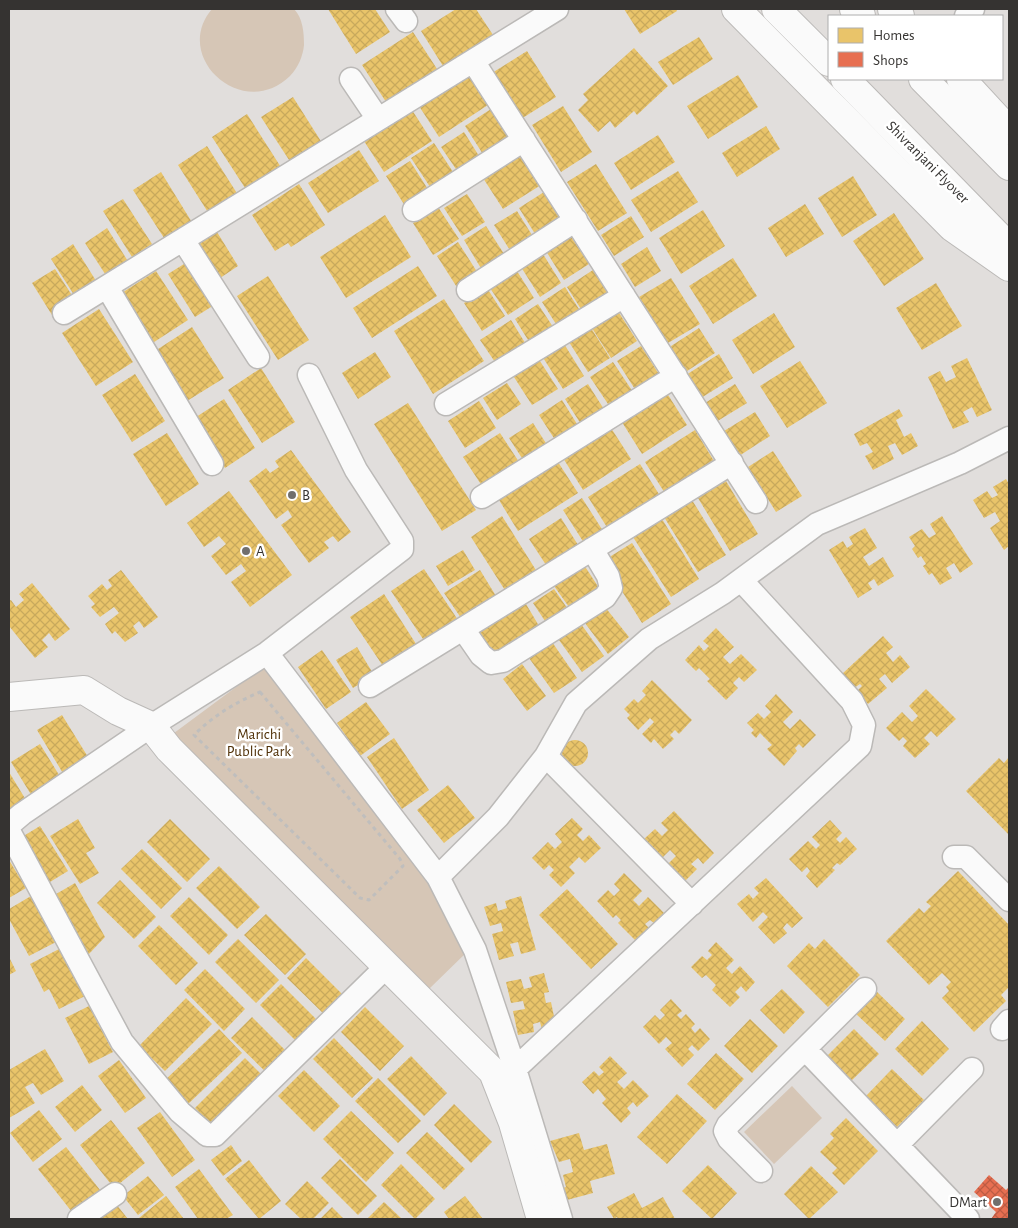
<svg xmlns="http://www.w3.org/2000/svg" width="1018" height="1228" font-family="'Alegreya Sans',sans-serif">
	<defs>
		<pattern id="homes-cross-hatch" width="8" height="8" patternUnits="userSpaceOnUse" patternTransform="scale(1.25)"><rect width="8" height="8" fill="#e9c46a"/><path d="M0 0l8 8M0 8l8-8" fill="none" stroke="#c8a95c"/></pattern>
		<pattern id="shops-cross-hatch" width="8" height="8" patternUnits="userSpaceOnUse" patternTransform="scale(1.25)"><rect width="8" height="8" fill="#e76f51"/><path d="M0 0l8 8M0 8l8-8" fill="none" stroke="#bc5c44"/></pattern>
	</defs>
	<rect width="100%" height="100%" fill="#e1dedc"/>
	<path fill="#d6c6b6" d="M212 9H294C303 18 304 33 304 45 303 56 298 68 290 76 243 122 171 57 212 9Z
		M271 661 434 881 469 950 429 989 170 736Z
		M792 1086 822 1118 774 1164 744 1132Z"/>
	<path fill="url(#homes-cross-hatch)" d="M328 9H375L390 32 356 54Z
		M456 9H476L493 35 443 66 421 31Z
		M624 9H676L677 11 640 34Z
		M413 32 439 72 388 105 362 65Z
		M699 37 713 59 673 85 658 62Z
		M634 48 668 86 637 115 634 111 615 128 610 121 598 132 578 110 588 100 583 94Z
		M527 51 556 97 521 119 492 73Z
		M471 72 491 103 439 137 419 106Z
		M738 75 758 107 708 139 687 106Z
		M293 97 324 146 293 166 261 117Z
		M563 106 592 152 561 172 532 125Z
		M491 109 514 145 488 162 465 126Z
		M412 110 432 141 384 172 364 141Z
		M247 114 284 172 249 194 212 137Z
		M766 126 780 149 737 177 722 153Z
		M464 132 484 164 462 178 441 147Z
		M658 135 675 162 631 190 614 163Z
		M434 143 457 178 434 193 411 158Z
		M207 146 240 198 211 217 178 165Z
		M359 150 379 181 328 213 308 183Z
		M521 154 541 185 503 209 483 178Z
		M410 161 431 194 407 209 386 176Z
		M596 164 627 213 598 231 567 182Z
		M678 171 698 202 651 232 631 200Z
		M161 172 193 224 166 241 133 190Z
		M853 176 877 215 842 237 818 198Z
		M299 184 325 225 291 247 288 243 275 251 252 215Z
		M544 192 565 226 540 242 519 208Z
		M467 194 485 222 462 236 444 208Z
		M123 199 152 244 132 257 103 211Z
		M805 204 824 234 786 257 768 228Z
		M438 207 459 239 433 255 413 223Z
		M703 210 725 246 681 274 659 238Z
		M517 211 537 243 515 258 494 225Z
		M894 213 924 259 884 286 853 241Z
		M385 215 411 257 346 298 320 257Z
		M631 216 644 237 614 256 601 235Z
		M486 226 508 260 485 275 464 240Z
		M107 228 131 266 109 280 85 243Z
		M217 232 238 266 217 280 195 247Z
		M570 235 589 264 564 280 546 251Z
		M458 242 481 278 460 292 437 256Z
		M73 244 98 284 76 298 51 259Z
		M647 247 661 271 635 287 621 264Z
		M543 254 561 283 540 297 521 267Z
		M733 258 757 296 713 324 689 286Z
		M192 259 219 302 195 317 168 274Z
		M418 266 437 296 372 338 353 308Z
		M55 269 75 300 52 315 32 283Z
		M593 270 612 300 586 317 567 287Z
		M156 271 188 320 148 346 117 296Z
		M517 271 534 298 508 315 490 288Z
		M268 276 309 340 278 360 237 296Z
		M671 278 700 324 668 343 639 297Z
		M936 283 962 326 922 350 896 308Z
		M565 287 584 317 561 332 542 302Z
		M487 288 505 316 482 331 464 303Z
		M444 299 484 361 433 394 394 331Z
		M538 304 557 333 533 348 515 319Z
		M616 308 637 341 611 358 590 325Z
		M99 309 133 362 96 386 62 333Z
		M774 313 795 347 753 374 732 340Z
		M511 320 527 346 497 365 480 340Z
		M192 327 224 378 187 401 155 351Z
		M591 328 610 358 588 372 569 342Z
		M699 328 715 353 684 373 668 348Z
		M561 339 584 376 563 389 540 353Z
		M641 346 662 379 638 394 617 361Z
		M375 352 391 377 358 399 342 373Z
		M719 354 733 378 701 398 686 375Z
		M538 358 558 389 532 405 512 374Z
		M967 358 992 410 977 417 972 407 963 412 969 422 953 429 928 377 940 371 946 382 956 377 951 366Z
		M800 361 827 403 787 428 760 386Z
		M613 362 633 392 610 407 590 377Z
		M261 368 295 422 262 443 228 390Z
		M135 374 165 421 132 442 102 395Z
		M507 383 521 404 497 420 483 398Z
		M588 384 607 414 584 429 565 399Z
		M735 384 747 403 716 422 705 403Z
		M665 390 687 425 642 454 620 419Z
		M224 399 255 448 225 468 193 419Z
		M562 400 582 432 559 446 539 415Z
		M479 401 496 428 465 448 448 421Z
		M408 403 476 510 442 531 374 424Z
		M899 409 903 416 896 420 904 437 911 433 918 446 902 455 895 443 888 446 894 459 873 470 865 456 873 452 867 443 860 446 854 434Z
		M755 412 770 436 739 456 724 431Z
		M533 423 551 451 527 466 509 438Z
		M611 428 631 459 583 490 563 458Z
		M695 430 717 466 668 498 645 462Z
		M167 433 199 484 166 506 133 454Z
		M500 433 523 468 486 492 463 457Z
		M291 450 351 532 338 542 333 536 324 542 329 548 309 563 281 525 292 517 288 510 276 519 249 481 266 468 270 473 279 467 275 461Z
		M773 451 802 496 776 512 748 467Z
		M558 462 578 493 518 531 499 500Z
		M640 464 662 499 610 532 588 497Z
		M1006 479 1009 484V546L1004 550 990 528 1000 521 995 512 984 518 973 500 987 491 992 498 998 495 993 487Z
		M726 481 758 534 730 551 698 498Z
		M229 491 292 575 250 607 231 582 246 571 241 564 226 575 211 556 226 544 219 536 204 547 187 523Z
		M582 498 605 534 586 546 563 510Z
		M692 500 726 555 698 572 664 517Z
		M502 516 539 575 508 595 471 537Z
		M942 516 973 564 960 573 954 563 946 568 952 578 940 585 932 573 929 575 923 566 926 564 921 556 918 558 912 549 915 546 909 537 922 529 929 538 936 534 930 524Z
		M561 518 580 548 548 568 529 539Z
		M662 519 699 579 671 597 633 537Z
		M865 528 877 548 863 557 869 566 883 557 894 576 878 586 874 579 868 583 872 589 858 598 829 550 843 541 847 548 853 544 849 537Z
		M632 543 671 604 642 623 603 561Z
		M463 550 475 570 448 586 436 566Z
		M584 565 603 594 574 614 554 586Z
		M424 569 458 620 425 642 391 591Z
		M121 570 158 617 144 628 139 621 133 626 138 633 125 642 115 631 112 634 105 624 119 613 114 607 100 617 91 607 95 604 88 596 102 584 107 590 112 586 108 580Z
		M480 570 496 596 461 618 444 593Z
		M32 583 70 629 55 641 49 633 42 640 48 647 35 658 9 626V601L11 600 16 607 24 600 19 594Z
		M554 589 572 615 551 630 533 603Z
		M384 594 418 647 385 669 350 617Z
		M526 604 542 631 492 660 477 633Z
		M605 607 629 637 608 654 585 623Z
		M581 624 604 656 582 672 559 640Z
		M716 628 734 647 723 657 730 664 741 654 757 670 744 682 739 677 733 683 738 688 726 700 707 681 710 679 699 668 696 671 685 660 699 645 704 651 709 646 703 641Z
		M883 636 893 647 886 653 893 662 900 655 910 667 892 683 885 674 879 679 887 688 868 704 857 691 862 686 860 684 854 688 842 674Z
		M552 642 577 678 554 693 529 658Z
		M357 647 374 675 353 688 336 660Z
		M322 650 351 692 326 709 298 667Z
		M522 664 546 696 527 711 503 679Z
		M652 680 692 720 679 734 675 730 670 735 674 739 663 749 654 739 651 743 642 734 654 722 650 718 638 730 627 718 630 715 624 709 634 699 638 703 646 695 642 691Z
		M926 689 956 719 937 737 931 731 924 738 930 744 915 758 903 746 907 741 903 737 899 741 886 728 902 712 912 722 918 716 909 706Z
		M776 694 793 712 783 722 790 729 800 719 816 735 803 748 799 744 795 748 797 751 784 766 767 749 772 745 760 733 756 738 751 733 754 730 747 723 758 713 764 719 771 712 765 706Z
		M366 702 390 734 360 756 337 723Z
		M62 715 93 765 67 780 37 730Z
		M394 738 429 790 402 809 367 757Z
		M562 753a13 13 0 1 1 26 0a13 13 0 1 1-26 0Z
		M40 744 64 783 35 801 11 762Z
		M1009 757V835L966 791 999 758 1004 763Z
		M9 772 29 805 9 818Z
		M448 785 475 818 444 843 417 810Z
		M674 811 714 853 703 864 698 858 691 864 697 869 684 882 668 864 676 856 670 850 662 858 644 839 655 829 662 836 668 830 661 823Z
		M572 818 583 829 577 835 583 841 589 835 601 848 585 863 579 857 569 867 575 873 561 887 549 875 554 870 549 865 544 870 532 858 548 842 555 849 562 842 555 834Z
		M78 819 95 848 86 853 99 873 80 884 50 836Z
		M170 819 210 859 187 882 147 842Z
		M830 820 842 833 836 839 840 843 846 837 857 849 840 865 837 863 832 868 835 870 817 888 806 876 810 871 807 867 802 872 789 859 808 841 816 849 820 845 812 837Z
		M40 826 68 871 45 885 17 840Z
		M142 849 182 888 161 909 121 869Z
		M9 860 26 888 9 898Z
		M219 866 260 907 237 929 196 888Z
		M958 871 1009 925V987L1001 995 1006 1001 974 1032 942 998 949 991 946 987 951 982 942 973 929 985 886 941 919 908 924 913 931 906 926 902Z
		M624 873 642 891 633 900 639 906 648 897 664 913 654 923 650 920 645 924 649 928 636 941 618 923 621 920 616 915 613 918 597 901 608 890 614 896 620 890 614 884Z
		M766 878 803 918 792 928 787 923 783 928 787 933 774 944 758 927 768 917 763 912 753 922 737 904 749 894 753 899 759 893 754 888Z
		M120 880 156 917 134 939 97 903Z
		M75 883 105 937 88 955 51 897Z
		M567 889 618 944 591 969 539 915Z
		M31 896 56 942 29 956 9 919V909Z
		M521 896 536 950 521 954 518 942 510 944 514 956 499 960 492 934 503 931 501 923 490 926 484 907 496 903 498 911 507 908 505 901Z
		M189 897 228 935 209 955 170 916Z
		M266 914 306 954 285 975 244 935Z
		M159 925 198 963 176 985 138 946Z
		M238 939 279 980 256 1003 215 962Z
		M824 939 860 975 828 1007 787 966 809 943 815 949Z
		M716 942 734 960 726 968 732 974 740 966 755 982 746 992 741 986 735 992 740 997 730 1007 712 990 716 985 706 975 702 978 691 967 702 956 707 960 712 955 708 951Z
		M61 948 85 996 59 1009 49 989 44 992 30 964Z
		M9 957 16 971 9 975Z
		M306 958 347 999 328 1018 287 978Z
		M205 969 245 1009 224 1031 184 990Z
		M544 973 549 992 544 993 546 1003 551 1002 556 1026 542 1030 540 1022 533 1024 534 1032 518 1035 513 1011 525 1009 523 1001 511 1003 506 982 521 979 524 989 532 987 529 977Z
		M281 984 323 1026 302 1047 260 1005Z
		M782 989 805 1012 784 1034 760 1010Z
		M876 991 905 1019 885 1041 855 1013Z
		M186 998 212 1024 165 1071 139 1046Z
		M671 999 682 1011 677 1015 681 1019 686 1014 695 1024 691 1028 695 1033 700 1028 710 1039 698 1051 692 1045 688 1049 694 1055 682 1067 665 1049 672 1043 666 1037 659 1044 643 1027 655 1015 660 1020 665 1015 660 1010Z
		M89 1006 113 1052 89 1064 65 1018Z
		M365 1007 404 1046 380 1071 341 1032Z
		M252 1017 290 1055 270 1076 231 1038Z
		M750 1019 778 1046 752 1073 724 1046Z
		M922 1021 949 1049 922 1076 895 1049Z
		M219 1029 242 1053 187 1105 164 1081Z
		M854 1029 879 1054 849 1083 825 1058Z
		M334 1038 373 1078 352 1098 313 1059Z
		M45 1049 64 1081 41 1095 33 1083 25 1087 35 1103 9 1118V1070Z
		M716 1053 744 1079 715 1110 687 1084Z
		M411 1056 447 1093 424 1116 387 1079Z
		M610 1056 627 1073 617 1082 624 1089 633 1080 649 1096 637 1107 633 1102 627 1108 631 1113 621 1123 602 1103 606 1099 598 1089 593 1094 582 1082 594 1071 599 1076 604 1072 599 1067Z
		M245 1058 265 1078 214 1128 195 1108Z
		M119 1060 146 1098 125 1113 98 1076Z
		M892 1069 924 1100 897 1127 866 1096Z
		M304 1070 340 1106 314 1132 278 1096Z
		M378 1078 421 1121 398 1143 355 1101Z
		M82 1085 102 1110 75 1132 55 1107Z
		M677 1094 707 1121 667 1164 637 1137Z
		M454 1104 492 1142 471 1163 434 1125Z
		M39 1110 62 1139 33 1162 10 1133Z
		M351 1111 394 1153 366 1182 323 1139Z
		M160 1112 195 1160 172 1177 137 1128Z
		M846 1118 878 1151 844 1185 832 1173 837 1168 820 1152 834 1138 830 1134Z
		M111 1120 145 1163 114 1188 80 1145Z
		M427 1132 465 1169 444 1190 406 1153Z
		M579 1133 584 1150 607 1144 615 1174 590 1181 593 1193 567 1200 563 1188 566 1187 563 1175 573 1172 570 1159 559 1162 550 1141Z
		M231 1145 242 1161 223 1176 211 1160Z
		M66 1147 104 1195 76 1217 38 1169Z
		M340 1159 377 1196 358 1215 321 1178Z
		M249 1160 281 1201 259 1219 225 1179Z
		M401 1164 435 1199 415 1219 381 1185Z
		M708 1165 737 1193 712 1219 682 1191Z
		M811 1166 838 1192 809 1219 784 1194Z
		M199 1169 233 1215 226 1219H198L175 1187Z
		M148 1176 164 1195 138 1215 123 1196Z
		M307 1181 329 1203 313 1219H301L285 1204Z
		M634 1193 642 1208 663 1197 675 1219H618L617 1217 614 1219 607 1207Z
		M166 1196 184 1219H140L139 1218Z
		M465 1196 483 1219H449L444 1212Z
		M384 1202 402 1219H367Z
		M116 1204 128 1219H97Z
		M332 1207 344 1219H320Z"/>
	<path fill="url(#shops-cross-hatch)" d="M989 1175 1006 1190 1009 1187V1219H991L996 1212 974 1192Z"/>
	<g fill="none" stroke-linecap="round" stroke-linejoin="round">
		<g stroke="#bbb9b7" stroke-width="25">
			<path id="street" d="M397 9 406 21
				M966 16 973 9
				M473 61 756 502
				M351 79 378 119
				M414 210 524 140
				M183 240 258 357
				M107 287 212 464
				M468 290 576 220
				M64 313 557 9
				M309 375 356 470 402 541V549L267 653 151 726 22 814 9 825 10 833 122 1042 180 1112 207 1135H215L387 966
				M446 404 624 296
				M482 497 676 376
				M463 629 481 655 491 663 503 661 605 597 611 588 608 576 592 549
				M267 653 438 877 475 950 515 1069 561 1219
				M370 686 732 463
				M546 756 692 904
				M954 857H966L1009 900
				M438 877 498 817 546 756 576 703 649 639 723 593 817 524 960 463 1009 438
				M1002 1029 1009 1021
				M805 1049 968 1219
				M515 1069 860 746 864 725 852 701 741 580
				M898 1144 972 1069
				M761 1171 729 1139 725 1131 728 1125 865 989
				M79 1219 115 1194"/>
		</g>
		<g stroke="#bbb9b7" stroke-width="30">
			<path id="secondary" d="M736 9 952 227 1009 267
				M892 9 900 16
				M961 79 1009 131
				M9 697 84 690 118 711 151 726 169 749 493 1072 513 1123 541 1219"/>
		</g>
		<g stroke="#bbb9b7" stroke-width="30">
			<path id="primary" d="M776 9 829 62
				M854 9 861 16
				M845 79 1009 247
				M923 79 1009 166"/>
		</g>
		<path stroke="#bfbebd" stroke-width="3" stroke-dasharray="4 4" stroke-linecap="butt" d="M260 692 400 859 403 866 369 900 360 898 194 735C213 716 236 702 260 692Z"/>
		<use href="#street" stroke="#fafafa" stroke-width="22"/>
		<use href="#secondary" stroke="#fafafa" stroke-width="28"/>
		<use href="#primary" stroke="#fafafa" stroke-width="28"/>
	</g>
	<g fill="#716f6d" stroke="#fff" stroke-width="2">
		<circle cx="292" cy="495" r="5"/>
		<circle cx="246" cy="551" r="5"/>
		<circle cx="997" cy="1202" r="5"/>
	</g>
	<g text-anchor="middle" stroke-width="5" stroke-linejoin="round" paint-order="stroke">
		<g font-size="15" fill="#353331" stroke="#fff">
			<text transform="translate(928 162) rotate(45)" y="5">Shivranjani Flyover</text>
		</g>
		<g font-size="15" fill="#353331" stroke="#fff" text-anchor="start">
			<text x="302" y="500">B</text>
			<text x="256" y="556">A</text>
			<text x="987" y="1207" text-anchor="end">DMart</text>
		</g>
		<g font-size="15" fill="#503108" stroke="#fff">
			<text x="259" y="739">Marichi<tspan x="259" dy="17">Public Park</tspan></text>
		</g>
	</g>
	<rect width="1018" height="1228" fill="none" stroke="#353331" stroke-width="20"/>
	<rect x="828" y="15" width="175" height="65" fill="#ffffff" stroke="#aeadad"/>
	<rect x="838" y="28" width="25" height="15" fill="#e9c46a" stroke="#aeadad"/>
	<text x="873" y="40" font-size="15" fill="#353331">Homes</text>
	<rect x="838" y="52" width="25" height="15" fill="#e76f51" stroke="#aeadad"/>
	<text x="873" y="65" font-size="15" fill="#353331">Shops</text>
</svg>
